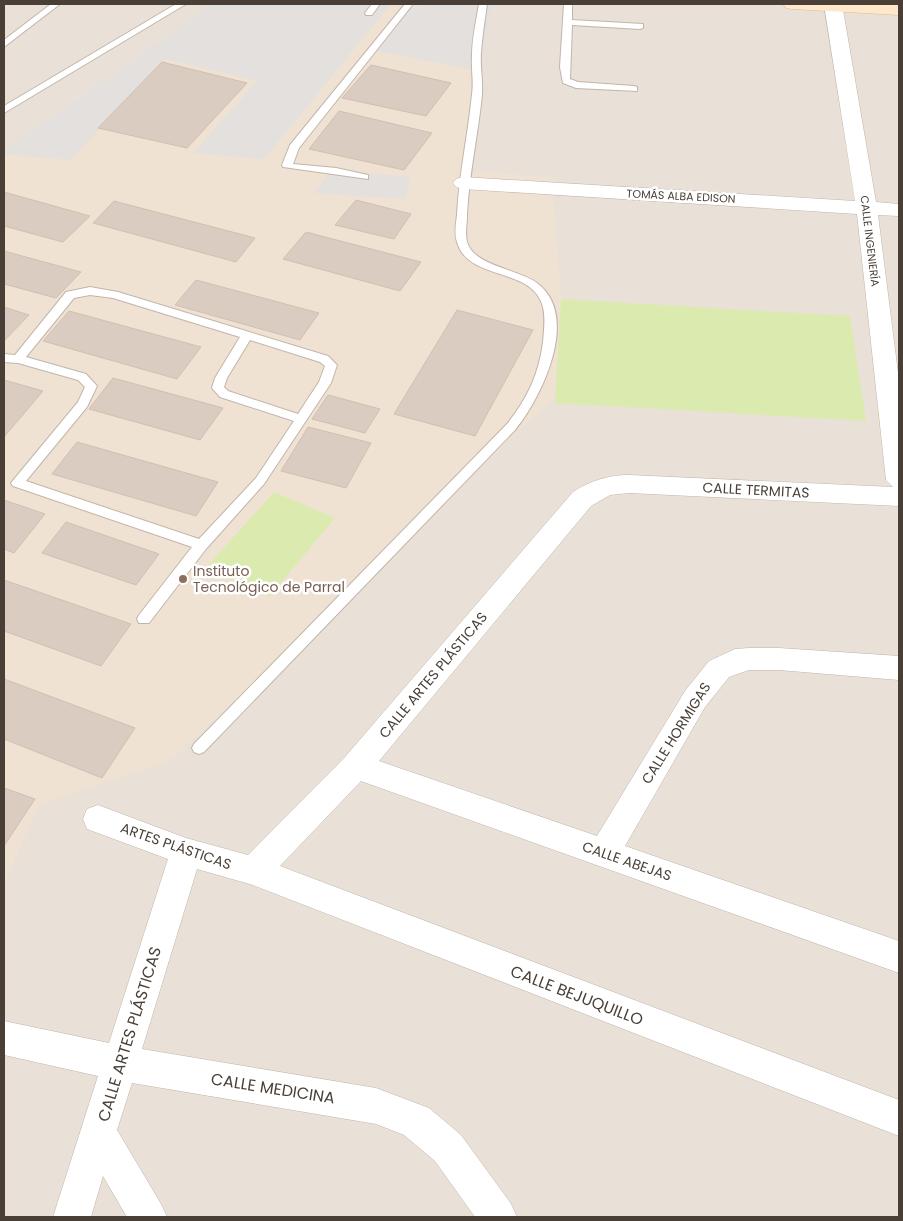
<svg xmlns="http://www.w3.org/2000/svg" width="903" height="1221" font-family="Poppins,sans-serif">
	<rect width="100%" height="100%" fill="#f5efe9"/>
	<path fill="#e9e0d7" d="M4 4H899V1217H4Z"/>
	<path fill="#efe2d2" d="M213 4 492 5 462 171 552 177 561 299 555 396 170 761 39 805 4 884V151Z"/>
	<path fill="#dbebb0" d="M561 299 850 316 866 421 555 403Z
		M274 492 335 518 269 597 206 568Z"/>
	<path fill="#e3e0dd" d="M213 4H391L264 159 193 153 257 81 166 59 70 160 4 154V151Z
		M425 4 492 5 480 71 376 51 409 9Z
		M330 172 410 176 405 199 314 193Z"/>
	<path fill="#daccc1" stroke="#d2bfb0" d="M162 62 247 83 187 148 98 128Z
		M371 65 451 83 426 116 342 98Z
		M339 111 432 133 404 170 309 149Z
		M4 192 90 216 63 242 4 226Z
		M356 200 411 214 394 239 335 225Z
		M114 201 255 238 236 262 93 223Z
		M306 232 421 262 400 291 283 259Z
		M4 251 81 272 56 298 4 284Z
		M196 280 319 313 300 340 175 305Z
		M4 307 29 315 4 341Z
		M457 310 533 330 475 436 394 414Z
		M69 311 201 347 177 379 43 341Z
		M113 378 223 408 200 440 89 409Z
		M4 380 43 391 4 437Z
		M328 395 380 409 365 433 312 419Z
		M308 427 371 443 346 488 281 471Z
		M77 442 218 482 196 516 52 474Z
		M4 500 45 514 14 553 4 549Z
		M66 522 159 554 136 585 42 553Z
		M4 580 131 624 101 666 4 631Z
		M4 679 135 728 102 778 4 739Z
		M4 788 35 799 4 846Z"/>
	<g fill="none" stroke-linecap="round" stroke-linejoin="round">
		<g stroke="#c1b5ab" stroke-width="2">
			<path id="service" d="M51 4H60L4 47V40Z
				M176 4H186L4 113V106Z
				M372 4H380L372 15H366L365 13Z
				M405 4H413L299 148 293 164 336 168 368 175V179L283 167 282 165 290 145Z
				M479 4H487C485 20 482 36 481 53 480 67 483 81 482 95 478 135 469 174 467 215 467 224 465 233 467 242 474 266 518 269 537 283 581 316 542 397 515 430L204 752 199 754 194 752 192 748 194 744 507 424C527 399 539 374 543 342 544 330 546 315 542 304 530 267 468 281 457 242 454 233 456 223 457 215 459 174 468 135 472 94 474 82 471 69 472 56 472 39 476 21 479 4Z
				M564 4H572V20L643 24V28L640 29 572 25 570 79 578 82 634 86 637 87V91L576 88 563 83 560 67Z
				M90 287 118 292 328 356 337 365 331 383 264 484 206 549 149 623H139L137 619 139 615 192 547 13 486 11 483 78 402 85 387 78 380 18 363 4 362V354L15 355 66 292ZM90 295 113 298 240 337 215 378 212 388 220 397 294 421 256 478 199 539 26 481 87 407 97 386 86 374 26 357 74 298ZM250 340 320 362 325 366 319 382 298 414 228 391 224 387 227 378Z"/>
		</g>
		<g stroke="#c1b5ab" stroke-width="1">
			<path id="minor" d="M824 4H842L876 202 899 204V216L878 215 899 381V506L629 493 610 495 591 506 379 761 597 836 685 691 709 661 735 649 749 648H779L899 656V680L779 670H749L729 677 705 707 625 846 899 941V973L361 781 280 866 899 1100V1136L253 885 197 869 142 1049 376 1088 429 1108 461 1135 511 1204 517 1217H475L435 1161 404 1135 376 1124 132 1083 117 1130 161 1204 167 1217H127L103 1176 91 1217H53L98 1076 4 1055V1021L109 1043 168 859 87 829 83 819 87 809 98 805 186 838 248 855 345 757 573 492C590 481 608 475 629 475L893 487 886 480 857 214 463 189 456 187 453 183 456 179 463 177 855 201Z"/>
		</g>
		<g stroke="#dabd99" stroke-width="1">
			<path id="secondary" d="M783 4 899 5V15L792 9 786 8Z"/>
		</g>
		<use href="#service" fill="#fff" fill-rule="evenodd"/>
		<use href="#minor" fill="#fff" fill-rule="evenodd"/>
		<use href="#secondary" fill="#ffe8c9" fill-rule="evenodd"/>
	</g>
	<circle fill="#8d6e63" stroke="#fff" stroke-width="2" cx="183" cy="579" r="5"/>
	<g text-anchor="middle" stroke-width="5" stroke-linejoin="round" paint-order="stroke">
		<g font-size="11" fill="#493f37" stroke="#fff">
			<text transform="translate(681 196) rotate(3)" y="4">TOMÁS ALBA EDISON</text>
			<text transform="translate(870 241) rotate(83)" y="4">CALLE INGENIERÍA</text>
		</g>
		<g font-size="14" fill="#493f37" stroke="#fff">
			<text transform="translate(756 490) rotate(3)" y="5">CALLE TERMITAS</text>
			<text transform="translate(433 675) rotate(-50)" y="5">CALLE ARTES PLÁSTICAS</text>
			<text transform="translate(676 733) rotate(-58)" y="5">CALLE HORMIGAS</text>
			<text transform="translate(176 846) rotate(19)" y="5">ARTES PLÁSTICAS</text>
			<text transform="translate(627 861) rotate(19)" y="5">CALLE ABEJAS</text>
		</g>
		<g font-size="14" fill="#785e54" stroke="#fff" text-anchor="start">
			<text x="193" y="576">Instituto<tspan x="193" dy="16">Tecnológico de Parral</tspan></text>
		</g>
		<g font-size="16" fill="#493f37" stroke="#fff">
			<text transform="translate(577 995) rotate(21)" y="6">CALLE BEJUQUILLO</text>
			<text transform="translate(129 1034) rotate(-73)" y="6">CALLE ARTES PLÁSTICAS</text>
			<text transform="translate(273 1088) rotate(9)" y="6">CALLE MEDICINA</text>
		</g>
	</g>
	<rect width="903" height="1221" fill="none" stroke="#493f37" stroke-width="10"/>
</svg>
